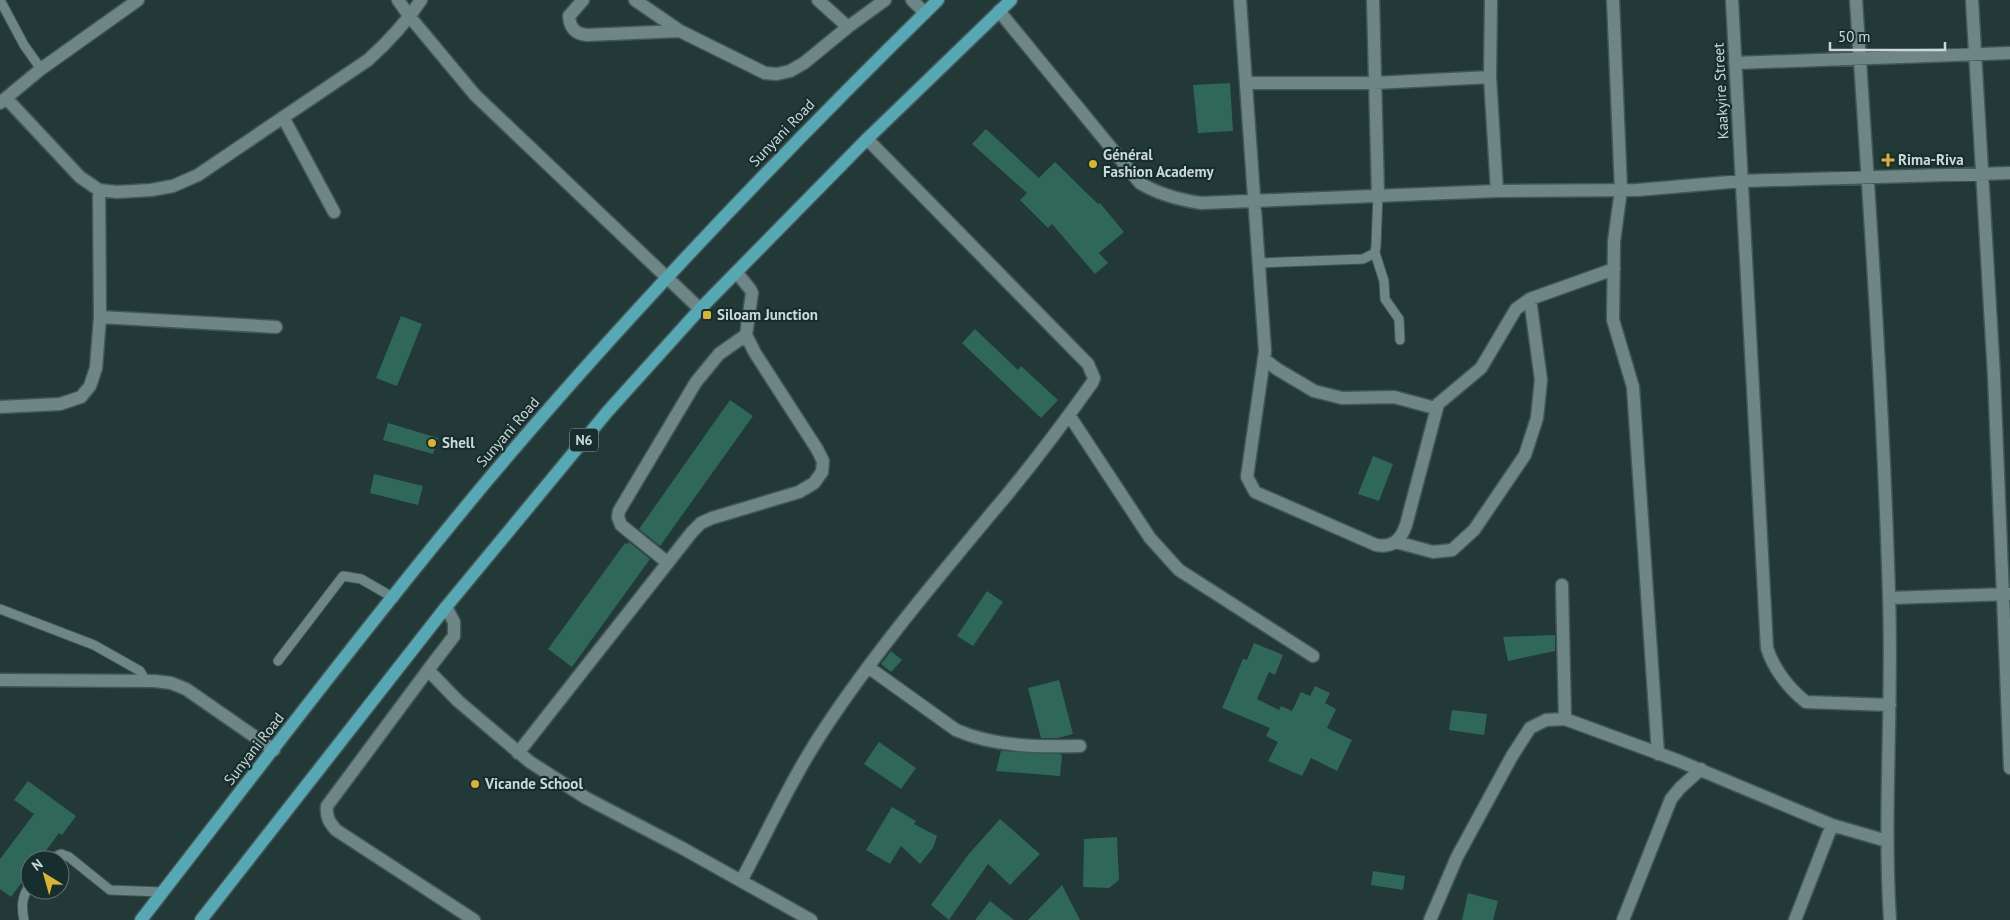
<svg xmlns="http://www.w3.org/2000/svg" width="2010" height="920" font-family="'PT Sans',sans-serif">
	<rect width="100%" height="100%" fill="#223938"/>
	<path fill="#2f6758" d="M1230 83 1233 131 1198 133 1193 85Z
		M986 129 1039 178 1055 162 1098 204 1100 203 1124 232 1099 253 1108 263 1095 274 1052 224 1048 228 1020 200 1027 193 972 144Z
		M401 316 422 324 397 386 376 378Z
		M975 329 1018 370 1021 366 1058 400 1041 418 962 343Z
		M730 400 753 416 660 546 639 529Z
		M388 423 438 438 433 454 383 440Z
		M1373 456 1393 464 1379 501 1358 494Z
		M374 474 423 486 418 505 370 493Z
		M629 542 650 559 572 667 548 649 625 543 627 544Z
		M987 591 1003 602 973 646 957 636Z
		M1555 635V651L1508 661 1503 637Z
		M1254 643 1283 655 1275 675 1269 672 1257 699 1279 710 1281 706 1292 711 1301 692 1310 696 1315 686 1330 693 1325 703 1336 709 1327 728 1352 740 1337 771 1311 758 1302 776 1268 761 1278 742 1266 736 1270 728 1222 708 1243 659 1247 660Z
		M891 651 902 660 891 672 881 664Z
		M1059 680 1073 734 1058 738H1041L1028 688Z
		M1452 710 1487 714 1484 735 1449 730Z
		M879 742 916 768 901 789 864 764Z
		M1001 751 1060 754 1062 756 1060 776 996 771Z
		M28 781 76 816 62 835 59 833 39 860H30V871L11 897 0 889V859L34 814 14 800Z
		M892 807 916 821 914 824 937 836 933 848 920 864 901 846 890 864 866 850Z
		M1000 819 1040 854 1010 885 988 864 949 920 931 905 968 855Z
		M1117 837 1119 880 1109 888 1083 887 1084 839Z
		M1373 871 1405 876 1403 890 1371 885Z
		M1062 885 1080 920H1028Z
		M1468 893 1498 901 1493 920H1462Z
		M990 901 1014 920H975Z"/>
	<g fill="none" stroke-linecap="round" stroke-linejoin="round">
		<g stroke="#435756" stroke-width="11">
			<path id="lane" d="M0 0 24 45 41 69
				M1375 253 1384 281 1385 299 1399 319 1400 340
				M1259 263 1363 259 1375 253 1376 246 1378 194
				M0 609 94 645 140 671 146 681
				M278 661 343 576 361 579 394 598
				M48 860 61 854 69 857 110 890 163 892
				M24 920C21 906 22 896 30 885"/>
		</g>
		<g stroke="#435756" stroke-width="15">
			<path id="street" d="M398 0 410 17 475 95 700 309
				M583 0 569 16C570 28 575 34 587 35L680 31
				M635 0 680 31 765 73 777 74 790 71 804 63 848 27 885 0
				M818 0 848 27
				M912 0 925 13
				M1240 0 1265 351 1247 477 1255 492 1376 545C1392 548 1401 540 1406 525L1438 404 1481 368 1516 309 1530 299 1614 269
				M1373 0 1378 194
				M1491 0 1490 77 1497 191
				M1613 0 1621 190 1614 241 1613 320 1633 387 1658 754
				M1732 0 1767 648C1773 668 1789 689 1806 702L1890 705
				M1856 0C1869 198 1883 397 1889 596 1893 704 1883 812 1890 920
				M1972 0 1994 376 2010 768
				M999 11 1140 183C1158 194 1181 200 1201 203L1497 191 1637 190 1742 181 2010 173
				M1735 63 2010 53
				M1246 83H1375L1490 77
				M6 98 80 177 99 190 117 192 151 190 173 186 198 175 368 60C388 42 406 23 421 0
				M0 103 41 69 138 0
				M283 117 334 212
				M99 190 100 317 276 327
				M1264 359 1277 369 1314 391 1342 398 1394 397 1435 408
				M0 407 60 404 81 397 90 386 96 368 100 317
				M1069 415 1150 538 1179 570 1313 656
				M1396 542 1433 552 1452 550 1474 530 1525 455 1537 418 1541 380 1530 299
				M668 563 621 525 618 517 619 511 696 382 719 354 746 335
				M1562 585 1565 719
				M1889 598 2010 594
				M446 607 454 622V636L428 670 458 701 530 762 586 798 682 848 811 920
				M868 667 956 730C995 747 1039 747 1080 746
				M428 670 327 806C326 817 329 822 336 830L474 920
				M0 680 155 681 171 683 186 689 274 750
				M518 753 692 532 701 523 712 518 799 492 814 483 822 472 823 461 817 449 755 353 746 335 752 293 750 289 737 273
				M741 881C768 831 792 778 823 731 873 655 932 585 990 515 1026 473 1060 428 1092 383L1094 378 1088 364 867 139
				M1430 920 1457 857 1512 756 1530 728 1546 720 1565 719 1679 761 1832 825 1887 841
				M1623 920 1671 799 1680 788 1701 769
				M1795 920 1832 825"/>
		</g>
		<g stroke="#435756" stroke-width="15">
			<path id="primary" d="M141 920C255 773 367 625 486 482 628 313 781 154 938 0
				M201 920 446 607 608 411 700 309 867 139 1011 0"/>
		</g>
		<use href="#lane" stroke="#6e8786" stroke-width="9"/>
		<use href="#street" stroke="#6e8786" stroke-width="12"/>
		<use href="#primary" stroke="#58a7b4" stroke-width="12"/>
	</g>
	<g fill="#d7b434" stroke="#182e2e" stroke-width="2">
		<path d="M1885.5 152.5h5v5h5v5h-5v5h-5v-5h-5v-5h5z"/>
		<circle cx="1093" cy="164" r="5"/>
		<rect x="702" y="310" width="10" height="10" rx="2.5"/>
		<circle cx="432" cy="443" r="5"/>
		<circle cx="475" cy="784" r="5"/>
	</g>
	<g text-anchor="middle" stroke-width="4.5" stroke-linejoin="round" paint-order="stroke">
		<rect fill="#182e2e" stroke="#95a5a4" stroke-width="1" x="570" y="428.5" width="28" height="23" rx="4"/>
		<g font-size="14" font-weight="bold" fill="#cad8d7">
			<text x="584" y="445">N6</text>
		</g>
		<g font-size="15" fill="#cad8d7" stroke="#182e2e">
			<text transform="translate(1721 91) rotate(-93)" y="5">Kaakyire Street</text>
			<text transform="translate(782 133) rotate(-46)" y="5">Sunyani Road</text>
			<text transform="translate(508 432) rotate(-49)" y="5">Sunyani Road</text>
			<text transform="translate(254 749) rotate(-52)" y="5">Sunyani Road</text>
		</g>
		<g font-size="15" font-weight="bold" fill="#cad8d7" stroke="#182e2e" text-anchor="start">
			<text x="1103" y="160">Général<tspan x="1103" dy="17">Fashion Academy</tspan></text>
			<text x="1898" y="165">Rima-Riva</text>
			<text x="717" y="320">Siloam Junction</text>
			<text x="442" y="448">Shell</text>
			<text x="485" y="789">Vicande School</text>
		</g>
	</g>
	<g transform="translate(45 875) rotate(323)"><circle r="24" fill="#182e2e" stroke="#5f7272"/>
	<path d="M0-4L9 19L0 12L-9 19Z" fill="#d7b434"/>
	<text y="-8" font-size="14" font-weight="bold" text-anchor="middle" fill="#cad8d7">N</text>
	</g>
	<path d="M1830 42v8h115v-8" fill="none" stroke="#cad8d7" stroke-width="2.5"/>
	<text x="1838" y="42" font-size="15" fill="#cad8d7" stroke="#182e2e" stroke-width="4" paint-order="stroke">50 m</text>
</svg>
